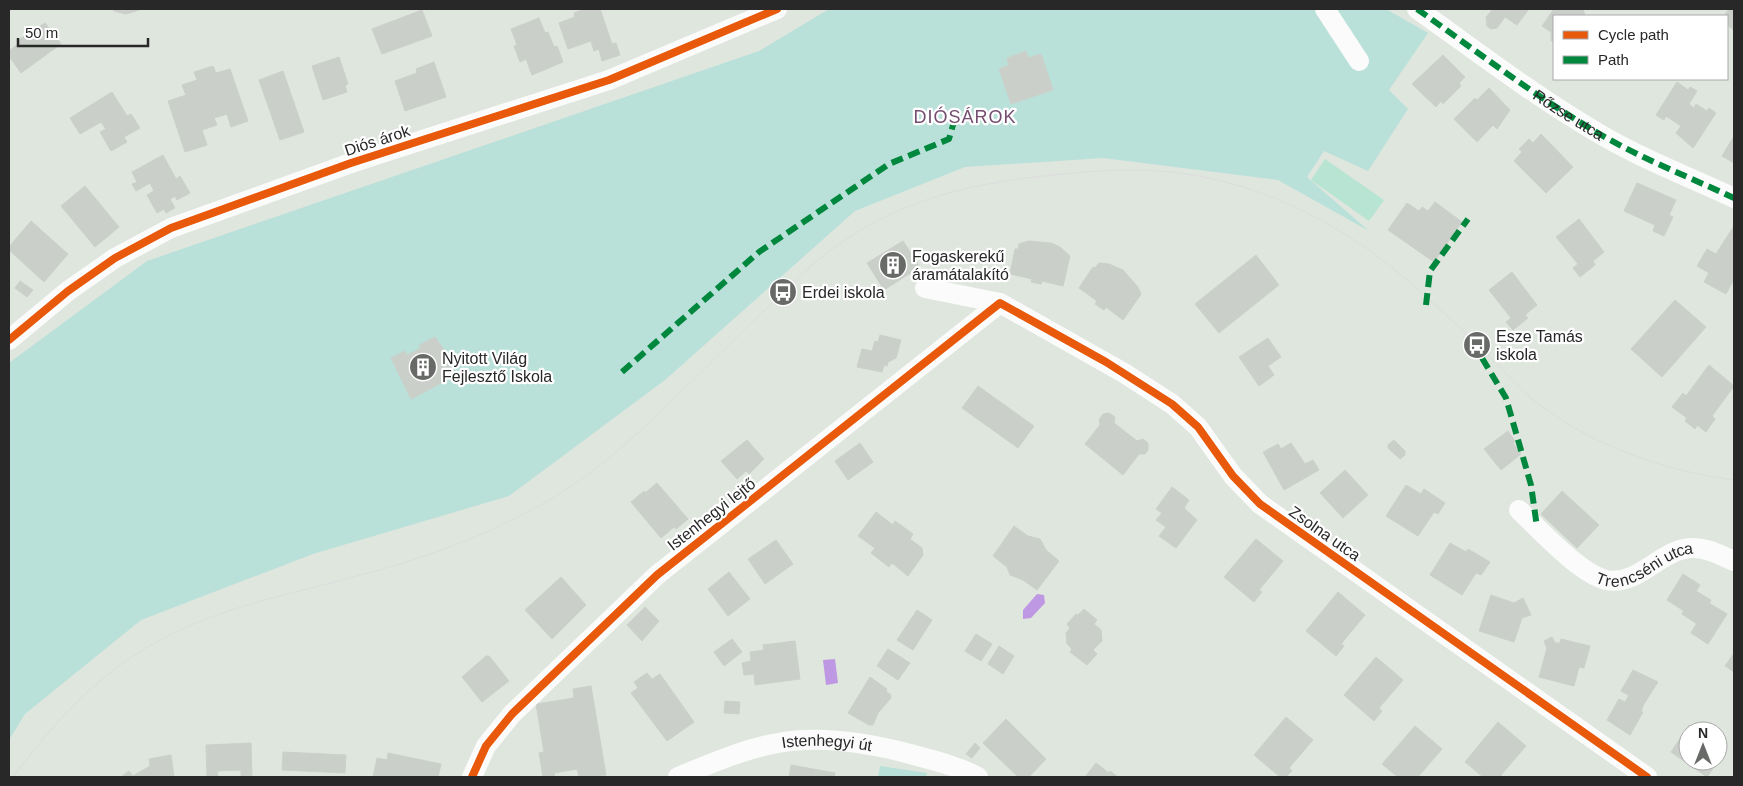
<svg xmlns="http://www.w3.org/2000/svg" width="1743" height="786" font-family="Arial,sans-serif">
	<rect width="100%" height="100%" fill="#dfe6de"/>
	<path fill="#bae0da" d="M829 9H1386L1428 33 1389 90 1408 109 1368 171 1324 151 1307 177 1369 231 1278 180 1103 158 965 167 855 211 665 380 509 496 313 554 141 620 25 714 9 740V363L147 261 759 51Z
		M880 766 927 773 926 777H878Z"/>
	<path fill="#b8e4d4" d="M1325 159 1384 200 1369 221 1311 180Z"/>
	<path fill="#be98e2" d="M1037 594 1044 595 1045 603 1031 618 1023 619V610Z
		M835 659 838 683 826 685 823 660Z"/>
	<path fill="#cacfc9" stroke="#cbd1ca" d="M114 9H142L126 14 114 11Z
		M585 9H600L612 44 616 43 620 55 602 61 599 49 594 51 591 41 568 49 559 23 575 17 574 13Z
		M1493 9H1529L1517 25 1505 17 1497 28 1491 29 1487 26 1486 17Z
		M1554 9H1583L1585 16H1554V41H1551V32L1542 26Z
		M1729 9H1734V30L1727 25V16H1724Z
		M422 10 432 36 382 54 372 29Z
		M539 18 545 33 548 32 554 47 557 46 563 62 532 75 526 59 520 62 514 46 517 45 511 29Z
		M45 23 61 44 21 73 9 56V51L19 43 17 41Z
		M1026 51 1028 58 1041 54 1053 90 1011 104 999 69 1009 65 1007 58Z
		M1443 55 1465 77 1459 83 1461 86 1443 104 1441 101 1436 107 1412 84Z
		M339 57 348 84 345 85 347 92 323 100 312 66Z
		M434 62 446 97 405 111 395 81 417 73 416 69Z
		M213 66 216 73 230 69 248 121 231 127 227 114 214 118 217 125 202 130 207 145 185 152 168 101 186 95 182 85 197 80 194 72Z
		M283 71 304 132 280 140 259 80Z
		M1677 82 1688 90 1690 87 1697 91 1689 104 1694 108 1696 104 1707 111 1709 108 1716 113 1693 148 1676 133 1681 126 1666 116 1664 120 1656 115Z
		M1489 88 1510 110 1497 129 1493 125 1477 142 1454 119 1475 98 1477 100Z
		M112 92 127 116 131 114 140 128 124 137 127 142 111 151 100 132 106 129 101 122 80 134 70 118Z
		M1541 134 1573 167 1546 193 1514 161 1522 152 1519 149 1529 139 1533 143Z
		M1734 136V163L1722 156Z
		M163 155 176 179 180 176 190 193 177 200 175 196 170 199 175 208 166 213 164 209 157 213 147 195 154 191 150 183 136 191 132 184 137 182 132 172Z
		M1637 183 1676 200 1669 215 1673 217 1664 236 1653 231 1655 225 1624 211Z
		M85 186 119 227 95 247 61 206Z
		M1435 202 1462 222 1434 262 1388 230 1407 203 1419 211 1422 207 1428 211Z
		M1579 219 1604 252 1593 261 1595 265 1580 277 1573 268 1578 264 1556 237Z
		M31 221 68 254 44 282 9 250V247Z
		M1734 226V279L1726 294 1704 282 1709 273 1697 266 1707 249 1716 254Z
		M903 241 920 267 884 290 867 263Z
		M1029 241 1051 243 1060 247 1070 256 1063 286 1042 281 1041 284 1031 282 1032 279 1010 274 1015 249H1018L1019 244Z
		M1256 255 1279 285 1219 333 1195 304Z
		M1099 263 1109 264 1123 270 1138 287 1141 294 1123 320 1106 307 1104 310 1095 304 1097 301 1079 288 1093 267 1095 268Z
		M1512 272 1537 305 1525 315 1528 318 1513 330 1506 322 1511 318 1489 290Z
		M20 281 33 290 27 297 15 288Z
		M1675 300 1706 327 1662 377 1631 349Z
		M880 335 901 340 896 358 888 362 887 366 884 365 882 372 857 367 862 349 872 351 875 341 878 342Z
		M435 337 451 360 448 362 453 372 443 377 445 381 411 399 391 358 405 351 407 355 421 348 419 345Z
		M1268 338 1281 357 1268 366 1274 375 1259 386 1239 357Z
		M1709 365 1734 386 1712 416 1715 419 1706 432 1697 425 1695 429 1685 421 1687 418 1672 407 1683 393 1686 396Z
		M978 386 1034 426 1018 448 962 408Z
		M1109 413 1115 417 1114 423 1137 441 1143 439 1148 443V450L1145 454H1139L1123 475 1085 444 1100 425 1099 420 1103 414Z
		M1508 431 1515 441 1513 443 1521 454 1501 470 1484 449Z
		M747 440 764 459 749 474 746 471 737 479 721 461Z
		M1394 440 1405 451V455L1400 459 1388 448V445Z
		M860 443 873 462 848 480 835 461Z
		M1291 443 1305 464 1313 460 1319 470 1284 490 1263 452 1278 444 1281 449Z
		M1345 470 1368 495 1343 518 1320 493Z
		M657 483 688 519 676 529 645 493Z
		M1406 485 1421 494 1424 489 1445 503 1438 514 1434 512 1418 536 1386 516Z
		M1172 487 1189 500 1184 508 1197 520 1176 548 1159 536 1166 527 1156 520 1162 513 1156 509Z
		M644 491 674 527 661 538 631 502Z
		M1562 491 1599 525 1577 548 1541 514Z
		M876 512 893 525 895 521 913 534 910 539 922 548 923 555 908 576 892 563 889 567 871 553 875 548 858 536Z
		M1014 526 1028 536 1040 539 1046 550 1059 561 1037 590 1023 580 1010 575 1007 567 993 556Z
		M1256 539 1283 561 1259 590 1262 592 1254 602 1224 577Z
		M776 540 793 564 765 584 748 559Z
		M1450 543 1466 552 1468 549 1490 562 1481 575 1476 573 1462 595 1430 575Z
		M729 572 750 599 728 616 708 589Z
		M1683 574 1700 585 1684 611 1667 600Z
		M561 577 586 605 552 639 525 610Z
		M1696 591 1711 600 1697 624 1682 614Z
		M1338 592 1365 615 1341 644 1344 646 1336 656 1306 631Z
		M1491 595 1514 603 1523 598 1531 615 1522 618 1514 642 1479 631Z
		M1709 603 1727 614 1708 644 1691 633Z
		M645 607 659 621 642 641 627 625Z
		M1084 609 1097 620 1094 624 1101 630 1102 641 1093 650 1097 654 1087 665 1070 652 1072 649 1067 644 1066 633 1070 628 1067 624 1076 614 1078 615Z
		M917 610 932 620 913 650 897 640Z
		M976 634 992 644 981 661 965 651Z
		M1552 637 1555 643H1560L1561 639 1590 646 1584 668 1579 667 1574 686 1539 677 1547 648 1544 641Z
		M732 639 742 652 724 666 714 652Z
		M795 641 800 679 755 685 754 674 744 675 742 663 751 661 750 652 764 650 763 645Z
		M999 646 1014 656 1003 674 988 664Z
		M888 649 910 663 898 680 877 666Z
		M1734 653V672L1725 666Z
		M486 656H489L509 681 482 702 462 677Z
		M1376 657 1403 680 1379 708 1382 711 1374 721 1344 695Z
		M1633 670 1658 682 1644 704 1621 691Z
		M647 673 652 679 660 674 694 722 667 741 631 693 638 688 634 682Z
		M870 677 887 689 886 692 890 694 891 698 878 713 873 725H869L848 713Z
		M591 686 606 775 579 777 577 769 554 773 555 777H543L539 753 544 752 536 704 574 698 573 689Z
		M1629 695 1644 704 1641 711 1643 712 1630 735 1607 720 1619 699 1625 702Z
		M725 701 740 702 739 714 724 713Z
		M1286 717 1313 740 1289 768 1292 771 1286 777H1280L1254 755Z
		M1006 719 1046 759 1029 777H1018L983 743Z
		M1498 722 1526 746 1501 775 1503 777H1483L1465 762Z
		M1689 725 1698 731H1688V761H1718V745L1726 750 1707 777 1671 752Z
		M1415 726 1442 749 1418 777H1398L1382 764Z
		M251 743 252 777H241V770L217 771 218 777H207L206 745Z
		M975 743 980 748 972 758 966 754Z
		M283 752 346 755 345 773 282 770Z
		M388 753 441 764 438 777H373L377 758 387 760Z
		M171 755 174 777H121L129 771 133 776 150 766 149 759Z
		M1096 763 1109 773 1110 771 1118 777H1085Z
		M791 765 835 773 834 777H789Z"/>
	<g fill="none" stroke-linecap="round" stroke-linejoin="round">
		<g stroke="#fafbfa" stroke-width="20">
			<path d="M1325 9 1359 61"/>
			<path id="s1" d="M1417 9C1475 50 1532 94 1593 130 1637 157 1687 176 1734 198"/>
			<path d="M925 288 1000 303 1124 373 1172 404 1198 427 1233 476 1260 504 1647 777"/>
			<path d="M9 340 68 291 115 258 171 228 351 163 609 80 777 9"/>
			<path id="s2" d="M1519 510C1540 530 1579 573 1606 580 1637 587 1660 550 1690 548 1706 547 1720 555 1734 561"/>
			<path d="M472 777 486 746 512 714 657 575 1000 303"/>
			<path id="s3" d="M678 777C710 764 743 749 778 743 821 735 868 743 910 754 932 760 958 766 978 777"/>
		</g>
		<path stroke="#ddd" stroke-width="1" d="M13 777C55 721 101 670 164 638 225 606 291 594 357 576 419 560 481 538 537 507 596 475 642 430 690 383 728 346 766 309 804 272 876 208 950 186 1044 176 1082 172 1121 168 1159 171 1250 177 1337 220 1406 279 1434 303 1461 328 1487 354 1504 371 1520 390 1540 405 1595 447 1666 471 1734 480"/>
		<path stroke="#00873e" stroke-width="6" stroke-dasharray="12 6" stroke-linecap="butt" d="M1417 9C1475 50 1532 94 1593 130 1637 157 1687 176 1734 198
			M1426 305 1430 271 1468 219
			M1482 358 1506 398 1531 485 1537 527
			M622 372 759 252 889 164 949 139 955 118"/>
		<g stroke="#fff" stroke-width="11">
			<path id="cycleway" d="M9 340 68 291 115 258 171 228 351 163 609 80 777 9
				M472 777 486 746 512 714 657 575 1000 303 1106 362 1172 404 1198 427 1233 476 1260 504 1647 777"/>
		</g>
		<use href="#cycleway" stroke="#e8590c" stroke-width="8"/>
	</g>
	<defs>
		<g id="building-disc" transform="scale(1.4375)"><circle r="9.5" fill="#686a68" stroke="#fff"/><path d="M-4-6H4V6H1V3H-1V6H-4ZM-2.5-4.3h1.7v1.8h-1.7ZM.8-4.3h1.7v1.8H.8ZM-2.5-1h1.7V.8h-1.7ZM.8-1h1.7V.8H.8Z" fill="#fff"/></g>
		<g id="bus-disc" transform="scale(1.4375)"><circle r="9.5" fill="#686a68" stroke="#fff"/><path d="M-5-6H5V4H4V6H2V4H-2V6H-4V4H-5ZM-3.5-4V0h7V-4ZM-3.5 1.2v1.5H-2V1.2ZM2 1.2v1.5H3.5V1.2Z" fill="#fff"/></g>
	</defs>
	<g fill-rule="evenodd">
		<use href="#building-disc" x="893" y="265"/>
		<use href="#bus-disc" x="783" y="292"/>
		<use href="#bus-disc" x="1477" y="345"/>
		<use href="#building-disc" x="423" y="367"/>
	</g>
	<g text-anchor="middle" stroke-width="4.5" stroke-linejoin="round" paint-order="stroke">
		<g font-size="16" fill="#282828" stroke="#fff">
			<text dy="6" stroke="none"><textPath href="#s1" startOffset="185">Rőzse utca</textPath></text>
			<text transform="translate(377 140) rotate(-18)" y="6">Diós árok</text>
			<text transform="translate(711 514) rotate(-38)" y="6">Istenhegyi lejtő</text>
			<text transform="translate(1325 533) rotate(35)" y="6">Zsolna utca</text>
			<text dy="6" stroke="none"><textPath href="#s2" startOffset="155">Trencséni utca</textPath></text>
			<text dy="6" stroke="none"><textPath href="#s3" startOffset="155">Istenhegyi út</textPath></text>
		</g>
		<g font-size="16" fill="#282828" stroke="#fff" text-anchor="start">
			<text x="912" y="262">Fogaskerekű<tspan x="912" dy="18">áramátalakító</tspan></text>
			<text x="802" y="298">Erdei iskola</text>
			<text x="1496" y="342">Esze Tamás<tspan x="1496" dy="18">iskola</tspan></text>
			<text x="442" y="364">Nyitott Világ<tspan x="442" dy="18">Fejlesztő Iskola</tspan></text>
		</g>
		<g font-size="18" letter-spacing="1" fill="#744d70" stroke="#fff">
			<text x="965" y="123">DIÓSÁROK</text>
		</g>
	</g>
	<rect width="1743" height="786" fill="none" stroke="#282828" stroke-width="20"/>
	<rect x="1553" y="15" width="175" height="65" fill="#ffffff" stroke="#a9a9a9"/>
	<rect x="1563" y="31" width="25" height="8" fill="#e8590c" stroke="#a9a9a9"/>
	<text x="1598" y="40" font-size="15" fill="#282828">Cycle path</text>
	<rect x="1563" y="56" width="25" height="8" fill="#00873e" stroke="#a9a9a9"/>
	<text x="1598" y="65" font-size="15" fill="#282828">Path</text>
	<g transform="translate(1703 746)"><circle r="24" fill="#ffffff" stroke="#a9a9a9"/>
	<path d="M0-4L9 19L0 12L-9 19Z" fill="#686a68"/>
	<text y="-8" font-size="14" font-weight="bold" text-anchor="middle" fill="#282828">N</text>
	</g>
	<path d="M18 38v8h130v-8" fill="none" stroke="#282828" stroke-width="2.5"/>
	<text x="25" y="38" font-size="15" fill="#282828" stroke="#ffffff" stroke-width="4" paint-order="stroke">50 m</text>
</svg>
